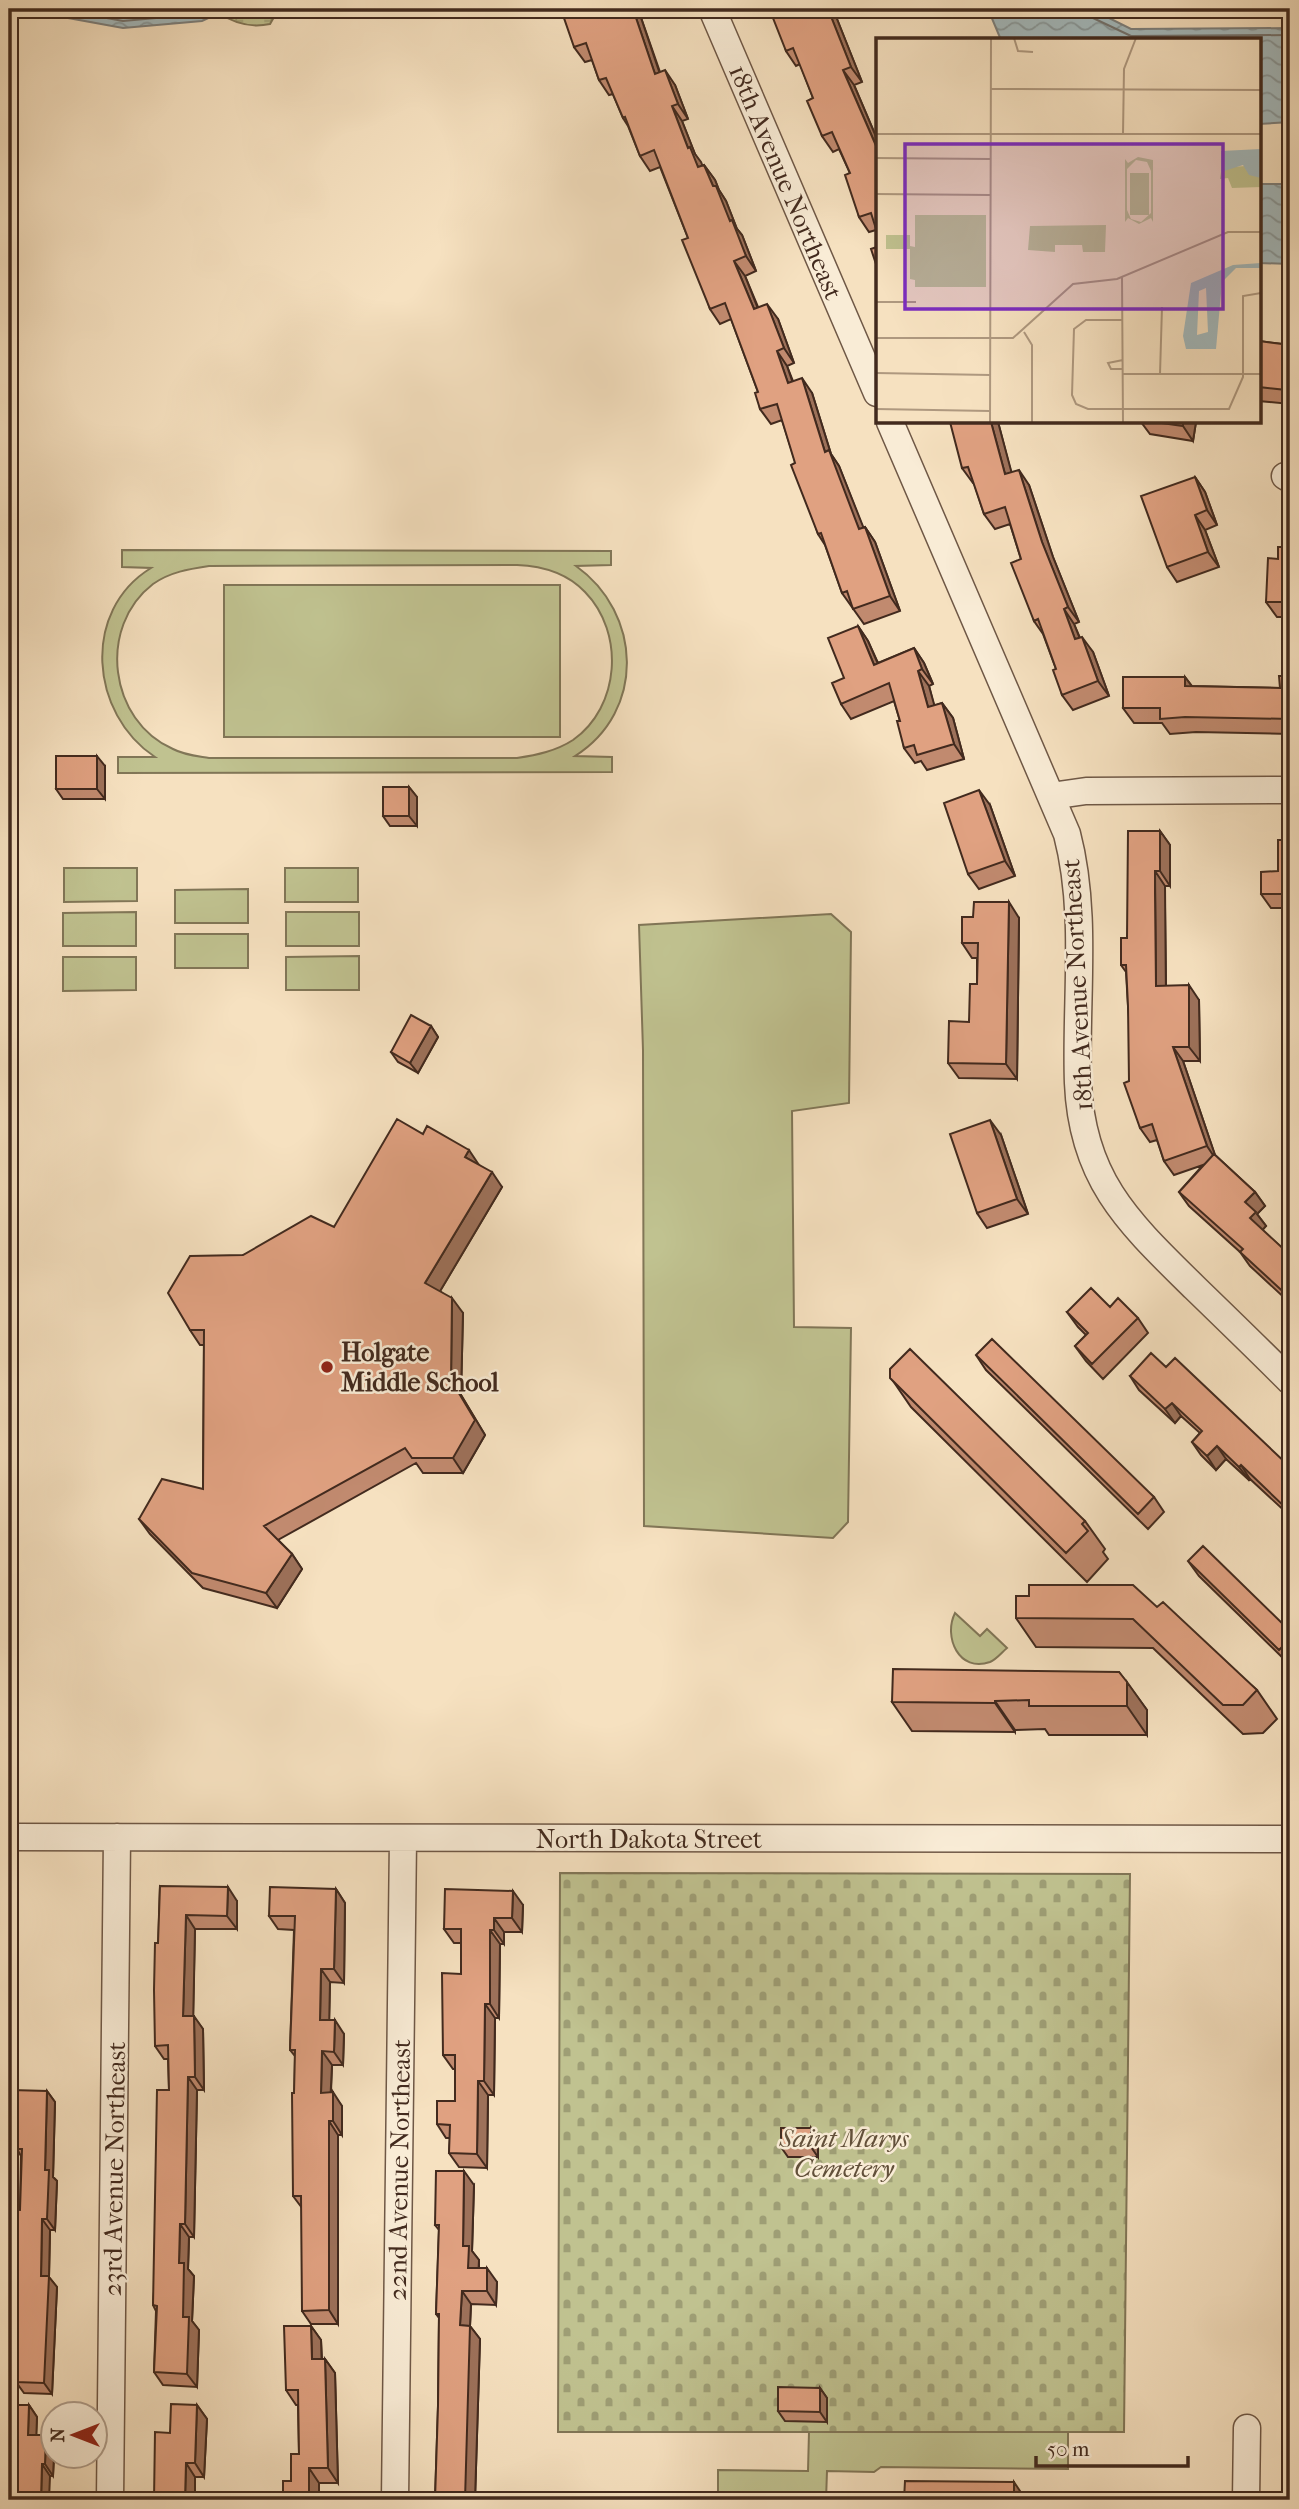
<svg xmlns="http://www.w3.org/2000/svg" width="1299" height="2509" font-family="'IM FELL French Canon',serif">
	<defs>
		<pattern id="wetland-marsh" width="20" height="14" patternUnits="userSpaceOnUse" patternTransform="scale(1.75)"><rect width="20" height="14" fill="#c0c290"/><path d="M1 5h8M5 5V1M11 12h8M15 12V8" fill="none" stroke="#9e9e75"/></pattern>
		<pattern id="cemetery-stones" width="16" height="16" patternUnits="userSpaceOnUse" patternTransform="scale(1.75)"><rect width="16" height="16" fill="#c0c290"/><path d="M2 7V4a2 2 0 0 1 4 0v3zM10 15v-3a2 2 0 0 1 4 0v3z" fill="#9e9e75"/></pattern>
		<pattern id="water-waves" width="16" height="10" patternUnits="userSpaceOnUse" patternTransform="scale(1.75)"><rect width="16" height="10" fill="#a3babe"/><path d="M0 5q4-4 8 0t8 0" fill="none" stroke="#86979a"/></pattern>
	</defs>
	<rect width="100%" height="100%" fill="#f6e1c0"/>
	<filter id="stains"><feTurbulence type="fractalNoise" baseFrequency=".00286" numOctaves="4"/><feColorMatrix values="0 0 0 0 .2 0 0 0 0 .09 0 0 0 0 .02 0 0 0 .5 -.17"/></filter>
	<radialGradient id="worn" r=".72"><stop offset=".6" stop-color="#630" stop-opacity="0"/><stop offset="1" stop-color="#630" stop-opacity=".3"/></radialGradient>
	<path fill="url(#wetland-marsh)" stroke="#817657" stroke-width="2" d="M219 9H278V10L270 24C251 28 235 24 219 13Z"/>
	<path fill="url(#cemetery-stones)" stroke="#817657" stroke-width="2" d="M560 1873 1130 1874 1124 2432H558Z"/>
	<path fill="#c0c290" stroke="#817657" stroke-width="2" fill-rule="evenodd" d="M122 550 611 551V565L576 566C642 613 646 711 575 756L612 757V772L118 773V757H155C90 714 81 611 151 568L122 567ZM517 565C542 566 567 573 585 592 625 633 620 707 573 740 556 751 537 755 517 758H209C197 756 184 755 173 749 109 721 97 627 153 584 170 572 189 569 209 566Z
		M224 585H560V737H224Z
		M64 868H137V901L64 902Z
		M285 868H358V902H285Z
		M248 889V923H175V890Z
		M136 912V946H63V913Z
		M286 912H359V946H286Z
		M831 914 851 932 849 1103 792 1111 794 1327 851 1328 848 1522 833 1538 644 1526 643 1050 639 925Z
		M175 934H248V968H175Z
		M359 956V990H286V957Z
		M63 957H136V990L63 991Z
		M955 1613 980 1636 987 1629 1007 1648C1002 1652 997 1659 990 1662 959 1673 943 1637 955 1613Z
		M809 2432H1068V2469L881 2467 874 2472 827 2471 826 2500H718V2470L808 2471Z
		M597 2495H678V2500H597Z"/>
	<path fill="url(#water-waves)" stroke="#7c807e" stroke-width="2" d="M50 9H219V13L202 21 123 28 52 15Z
		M988 9H1091L1131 29 1290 28V122L1259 124V40H1001Z
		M1259 184H1290V264L1259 263Z"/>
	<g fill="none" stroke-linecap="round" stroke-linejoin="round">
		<path stroke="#72726e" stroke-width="2" d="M58 9 123 21 200 14 212 9
			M1090 9 1093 18 1131 36 1290 35"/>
		<g stroke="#6f5846" stroke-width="29">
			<path id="minor" d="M712 9 877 393
				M890 422 1067 834C1088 914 1075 1001 1078 1083 1082 1181 1130 1224 1195 1288 1227 1319 1259 1350 1290 1381
				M1285 476 1290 479
				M1051 796 1086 791 1290 790
				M9 1837 1290 1839
				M110 2500 117 1837
				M395 2500 403 1839
				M1246 2500 1247 2428"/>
		</g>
		<use href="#minor" stroke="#f9ecd6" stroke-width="26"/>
	</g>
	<path fill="#c18a6f" stroke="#422a1e" stroke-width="2" d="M590 9H638L660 72 675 85 688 119 682 121 695 154 702 166 704 165 715 180 719 190 726 201 737 229 742 235 756 271 745 276 758 307 778 319 794 363 787 366 793 381 812 393 831 454 839 466 863 528 865 527 875 542 900 611 864 624 842 593 825 545 818 534 782 420 771 424 760 409 758 392 731 319 720 324 710 309 688 238 660 167 650 171 640 156 628 126 623 118 613 94 609 95 599 80 592 60 585 62 574 47Z
		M833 9 862 82 854 85 877 139V232L876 230 869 232 859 217 850 173 839 149 833 152 822 136 813 98 800 64 796 66 786 51 778 16Z
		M1259 341 1290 345V404L1259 401Z
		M998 422 1011 472 1029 485 1053 557 1079 622 1074 624 1080 638 1093 652 1109 696 1073 710 1062 695 1056 669 1043 634 1034 621 1021 559 1010 524 995 529 984 514 974 483H973L962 468Z
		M1141 422H1196L1193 441 1150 434Z
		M1195 477 1205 492 1217 525 1205 530 1219 567 1177 582 1167 567Z
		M1290 547V617H1277L1266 602 1278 559Z
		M858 626 868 641 878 663 914 648 924 663 933 684 929 686 934 706 942 703 953 718 964 759 927 770 921 761 915 763 904 748 900 721 894 701 851 719 841 704 844 678Z
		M1290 676V734L1196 732 1170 734 1162 723H1134L1123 708 1185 677 1192 686 1280 688Z
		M105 766V799H63L56 789Z
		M409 787 417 797V826H390L383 816Z
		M990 805 1015 876 979 889 968 874Z
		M1160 831 1170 845V886H1165V907L1166 986 1199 1000 1200 1061H1183L1215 1155 1255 1192 1265 1206 1257 1214 1266 1226 1262 1230 1290 1255V1303L1250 1266 1240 1252 1189 1206 1179 1192 1203 1165 1174 1175 1164 1161 1157 1140 1150 1142 1140 1128 1128 1006 1126 972 1121 965 1127 938Z
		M1290 840V980L1284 972 1283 908H1271L1261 894 1278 871Z
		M1019 918 1017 1079 959 1078 948 1063 969 1022 977 984V958H972L962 943Z
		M431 1026 438 1037 418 1073 398 1062 391 1052Z
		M1001 1135 1028 1214 987 1228 977 1213Z
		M479 1165 502 1187 440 1291 463 1313 461 1395 485 1435 463 1473H423L416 1463 278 1540 292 1554 302 1569 277 1608 203 1588 150 1534 139 1519 203 1489 204 1345H200L190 1330 243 1255 334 1227Z
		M1110 1307 1138 1318 1148 1333 1103 1379 1086 1361 1075 1346 1086 1335 1078 1327 1067 1312Z
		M976 1355 1154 1497 1164 1512 1148 1529 986 1370Z
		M1166 1367 1290 1467V1516L1250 1479 1249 1480 1226 1459 1216 1470 1201 1455 1192 1442 1200 1433 1181 1416 1175 1423 1139 1390 1130 1376Z
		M891 1378 1085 1521 1105 1549 1103 1552 1108 1559 1087 1582 911 1407Z
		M1188 1561 1290 1631V1665L1199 1576Z
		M1029 1596 1157 1607 1257 1690 1277 1719 1263 1733 1243 1734 1153 1648 1036 1647 1016 1618Z
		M1119 1672 1147 1710V1735H1049L1045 1729 1015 1730V1732L912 1731 892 1702Z
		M160 1886 237 1901V1929H195L193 2016 203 2029 204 2090H197L194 2237H189L188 2269 194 2276 192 2321 199 2330 197 2387 163 2385 154 2372 156 2311 153 2305 169 2090 168 2059H164L155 2046Z
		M336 1889 345 1903 344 1983 330 1982 329 2020 344 2034 343 2065H332L331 2092 342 2106V2135H338V2324H311L302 2311V2208L293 2196 295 2056 290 2050 294 1930 278 1929 269 1916Z
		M523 1905 522 1932H504V1944H500L499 2018H495L494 2095H488L487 2168 459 2167 449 2153 450 2138H446L437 2124 455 2101V2069H453L443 2055 461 1974V1943H454L444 1929Z
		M47 2091 55 2102 53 2177 57 2181 55 2230H50L49 2277 57 2287 52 2394 24 2393 16 2382 17 2304 12 2296 13 2246H9V2209L20 2210 21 2156 17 2149V2128L10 2118Z
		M811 2128 818 2139V2157H788L781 2147Z
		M474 2185 472 2251 479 2260V2268L497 2282 496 2305 471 2304 470 2326 480 2339 475 2500H435L438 2406 439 2318 436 2314 439 2230 435 2225Z
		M311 2326 321 2340 322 2359H325L335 2373 338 2483H319V2500H283L291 2481 299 2454 298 2405H296L286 2390Z
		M820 2388 827 2398V2422L785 2421 778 2411Z
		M9 2405H29L37 2417 36 2435 52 2456H54L53 2476 10 2475 9 2473Z
		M197 2405 207 2419 204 2477H195V2500L170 2433Z"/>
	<path fill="#9d715a" stroke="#422a1e" stroke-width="2" d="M633 9H638L665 89 655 74Z
		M828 9H833L862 82 851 67Z
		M665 70 675 85 688 119 678 104Z
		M843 70 854 85 877 139V148Z
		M672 106 682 121 695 154 701 162 709 182 698 167 688 148Z
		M704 165 715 180 719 190 726 201 737 229 742 235 756 271 746 256 713 186Z
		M734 261 745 276 764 324 754 309Z
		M767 304 778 319 794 363 784 348Z
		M777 351 787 366 798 398 788 383Z
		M802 378 812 393 831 454 839 466 870 544 859 529 825 452Z
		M991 422H998L1016 489 1005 474Z
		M1183 422H1196L1193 441 1183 426Z
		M1019 470 1029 485 1053 557 1079 622 1068 607 1042 542Z
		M1195 477 1205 492 1217 525 1207 510Z
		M1195 515 1205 530 1219 567 1208 552Z
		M865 527 875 542 900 611 890 596Z
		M1282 588 1290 599V614L1282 602Z
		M1064 609 1074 624 1086 654 1075 639Z
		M858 626 868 641 885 680 874 665Z
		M1082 637 1093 652 1109 696 1098 681Z
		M914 648 924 663 933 684 922 669Z
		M918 671 929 686 939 722 928 707Z
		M1185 677 1196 692 1185 686Z
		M942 703 953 718 964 759 954 744Z
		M97 756 105 766V799L97 789Z
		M409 787 417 797V826L409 816Z
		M979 790 990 805 1015 876 1005 861Z
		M1160 831 1170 845V886L1160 871Z
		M1155 871 1165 886 1166 1000 1156 986Z
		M1009 902 1019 918 1017 1079 1006 1064Z
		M1189 985 1199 1000 1200 1061 1189 1047Z
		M431 1026 438 1037 418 1073 410 1063Z
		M1173 1047 1183 1061 1217 1161 1207 1146Z
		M990 1120 1001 1135 1028 1214 1017 1199Z
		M469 1150 479 1165 465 1157Z
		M492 1172 502 1187 436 1298 425 1283Z
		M1255 1192 1265 1206 1257 1214 1266 1226 1260 1233 1250 1218 1245 1202Z
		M452 1298 463 1313 461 1395 485 1435 463 1473 453 1458 451 1380Z
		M1172 1403 1181 1416 1175 1423 1165 1409Z
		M1217 1446 1226 1459 1216 1470 1207 1456Z
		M1241 1465 1250 1479 1249 1480 1239 1467Z
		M292 1554 302 1569 277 1608 266 1593Z
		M1127 1682 1147 1710V1735L1127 1706Z
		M995 1701 1015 1730V1732L995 1703Z
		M228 1887 237 1901V1929L227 1916Z
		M336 1889 345 1903 344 1983 334 1969Z
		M513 1891 523 1905 522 1932 512 1918Z
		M186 1915 195 1929 193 2029 183 2016Z
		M494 1918 504 1932V1944L494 1930Z
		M490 1930 500 1944 499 2018 490 2004Z
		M321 1969 330 1982 329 2033 320 2020Z
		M485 2004 495 2018 494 2095 484 2081Z
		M194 2016 203 2029 204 2090 195 2077Z
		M335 2020 344 2034 343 2065 334 2052Z
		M322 2051 332 2065 330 2106 321 2093Z
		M188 2077 197 2090 194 2237 185 2224Z
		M478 2081 488 2095 487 2168 477 2154Z
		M47 2091 55 2102 53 2177 57 2181 55 2230 47 2219 45 2170Z
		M333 2092 342 2106V2135L333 2121Z
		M329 2121 338 2135V2324L329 2310Z
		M811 2128 818 2139V2157L811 2147Z
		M464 2171 474 2185 472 2251 479 2260 478 2282 468 2268 463 2246Z
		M42 2219 50 2230 49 2277 57 2287 52 2394 44 2383 41 2276Z
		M180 2224 189 2237 188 2269 194 2276 192 2321 199 2330 197 2387 187 2374 179 2263Z
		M487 2268 497 2282 496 2305 487 2291Z
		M462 2291 471 2304 470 2326 480 2339 475 2500H465L460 2325Z
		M311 2326 321 2340 322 2373 312 2359Z
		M325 2359 335 2373 338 2483 328 2468Z
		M820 2388 827 2398V2422L820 2412Z
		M29 2405 37 2417 36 2446 28 2435Z
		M197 2405 207 2419 204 2477 195 2463Z
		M46 2435 52 2444V2456H54L53 2476 45 2464Z
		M186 2463 195 2477V2500H185Z
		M42 2464 50 2476 49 2500H41Z
		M309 2468 319 2483V2500H309Z
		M1014 2482 1024 2497V2500H1014Z"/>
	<path fill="#e0a181" stroke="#422a1e" stroke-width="2" d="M590 9H633L655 74 665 70 678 104 672 106 688 148 690 147 698 167 704 165 713 186H716L730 221 732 220 746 256 734 261 754 309 767 304 784 348 777 351 788 383 802 378 825 452 829 450 859 529 865 527 890 596 853 609 847 591 842 593 821 533 818 534 791 465 795 463 777 404 760 409 755 393 758 392 725 303 710 309 682 240 688 238 654 150 640 156 625 117 623 118 606 78 599 80 586 43 574 47 564 18Z
		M776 9H828L851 67 843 70 877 148V232L871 213 859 217 845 175 850 173 832 132 822 136 807 101 813 98 793 48 786 51 773 18 778 16Z
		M877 247V267L871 249Z
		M1259 341 1290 345V398L1285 397 1286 390 1259 387Z
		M950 422H991L1005 474 1019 470 1042 542 1068 607 1064 609 1075 639 1082 637 1098 681 1062 695 1053 670 1056 669 1038 619 1034 621 1011 563 1021 559 1005 507 984 514 968 467 962 468Z
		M1155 422H1183V426Z
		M1195 477 1207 510 1195 515 1208 552 1167 567 1141 496Z
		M1278 547H1290V588H1282V602H1266L1268 558 1278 559Z
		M858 626 874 665 914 648 922 669 918 671 928 707 942 703 954 744 917 755 914 745 904 748 897 721H900L889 683 841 704 832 683 844 678 828 638Z
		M1279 676H1290V719L1185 717 1160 719V708H1123V677H1185V686L1280 688Z
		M56 756H97V789H56Z
		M383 787H409V816H383Z
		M979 790 1005 861 968 874 944 803Z
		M1128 831H1160V871H1155V893L1156 986 1189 985V1047H1173L1207 1146 1164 1161 1152 1124 1140 1128 1124 1083 1129 1081 1128 1006 1126 965H1121V938H1127Z
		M1278 840H1290V972H1284L1283 894H1261V872L1278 871Z
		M974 902H1009L1006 1064 948 1063 949 1021 969 1022 970 984H977L978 943H962V917H973Z
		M411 1015 431 1026 410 1063 391 1052Z
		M397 1119 423 1134 427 1126 469 1150 465 1157 492 1172 425 1283 452 1298 451 1380 475 1420 453 1458H412L405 1448 264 1526 292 1554 266 1593 192 1573 139 1519 162 1479 203 1489 204 1330H190L168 1293 190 1256 243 1255 311 1216 334 1227Z
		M990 1120 1017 1199 977 1213 950 1134Z
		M1214 1154 1255 1192 1245 1202 1256 1212 1250 1218 1290 1255V1298L1240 1252 1243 1249 1179 1192Z
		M1091 1288 1110 1307 1118 1298 1138 1318 1092 1364 1075 1346 1088 1333 1067 1312Z
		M992 1339 1154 1497 1138 1514 976 1355Z
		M910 1349 1085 1521 1082 1524 1088 1531 1066 1553 890 1378V1369Z
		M1151 1353 1166 1367 1175 1358 1290 1467V1512L1241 1465 1239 1467 1217 1446 1207 1456 1192 1442 1202 1431 1172 1403 1165 1409 1130 1376Z
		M1203 1546 1290 1631V1639L1279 1650 1188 1561Z
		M1029 1585H1133L1157 1607 1163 1602 1257 1690 1243 1705H1223L1133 1619 1016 1618V1596H1029Z
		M893 1669 1119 1672 1127 1682V1706H1029V1700L995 1701V1703L892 1702Z
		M160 1886 228 1887 227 1916 186 1915 183 2016H194L195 2077H188L185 2224H180L179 2263H184L183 2317H189L187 2374 154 2372 157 2306 153 2305 157 2090H169L168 2045 155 2046 154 1990 155 1943H158Z
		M270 1887 336 1889 334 1969H321L320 2020H335L334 2052 322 2051 321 2093 333 2092V2121H329V2310L302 2311 301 2196H293L292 2093H294L295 2050H290L295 1916H269Z
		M445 1889 513 1891 512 1918H494V1930H490V2004H485L484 2081H478L477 2154 449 2153 450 2125 437 2124V2101H455V2055H443L442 1973 461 1974V1929H444Z
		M11 2090 47 2091 45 2170H49L47 2219H42L41 2276H49L44 2383 16 2382 18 2296H12L14 2235H9V2209L20 2210 22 2149H17V2118H10Z
		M781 2128H811V2147H781Z
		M436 2171H464L463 2246H469L468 2268H487V2291H462L460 2325 470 2326 465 2500H435L438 2406 439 2314H436L439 2225H435Z
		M284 2326H311L312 2359H325L328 2468H309V2500H283V2481H291V2454H299L298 2390H286Z
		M778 2387 820 2388V2412L778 2411Z
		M171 2404 197 2405 195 2463H186L185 2500H154L155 2432 170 2433Z
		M9 2405H29L28 2435H46L45 2464H42L41 2500H14L15 2464 9 2463Z
		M905 2481 1014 2482V2500H904Z"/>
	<circle fill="#8f2418" stroke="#f9ecd6" stroke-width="2.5" cx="327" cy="1367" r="7"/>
	<g text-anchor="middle" stroke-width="5" stroke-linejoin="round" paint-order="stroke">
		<g font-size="26" fill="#422a1e" stroke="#f9ecd6">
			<text transform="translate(786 182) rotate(67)" y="9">18th Avenue Northeast</text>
			<text transform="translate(1077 985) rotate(-93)" y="9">18th Avenue Northeast</text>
			<text x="649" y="1848">North Dakota Street</text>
			<text transform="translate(114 2169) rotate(-89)" y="9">23rd Avenue Northeast</text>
			<text transform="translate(399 2170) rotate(-89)" y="9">22nd Avenue Northeast</text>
		</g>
		<g font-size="26" font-weight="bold" fill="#422a1e" stroke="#f9ecd6" text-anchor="start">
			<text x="341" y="1361">Holgate<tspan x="341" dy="30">Middle School</tspan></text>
		</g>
		<g font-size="26" font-style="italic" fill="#62503a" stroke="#f9ecd6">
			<text x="844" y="2147">Saint Marys<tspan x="844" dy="30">Cemetery</tspan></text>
		</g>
	</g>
	<g transform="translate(876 38)">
		<rect width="385" height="385" fill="#f6e1c0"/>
		<path d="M370 128 385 140V149L356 150 352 140 344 141 345 134 355 129Z" fill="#c0c290"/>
		<path d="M39 177H110V249H39Z" fill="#c0c290"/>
		<path d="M262 119 277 122V184L275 180 263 186 252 180 249 184V121L252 125ZM260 122 271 124 275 133V175L265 184 255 181 251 172V131ZM254 135H273V177H254ZM230 187 229 214H207L206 207H179V214L152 212 154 188ZM10 197H34V208L39 209V242L34 241V211H10Z" fill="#c0c290" fill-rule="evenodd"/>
		<path d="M385 111V140L373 137 367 127 345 134V113ZM385 225V230H360L346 244 340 311H310L307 298 315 245 357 227ZM330 250 332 294 321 297 323 253Z" fill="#a3babe" fill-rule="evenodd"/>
		<path fill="none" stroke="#ae987f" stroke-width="2" d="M138 0 142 13 157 14M114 51 385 52M0 96H385M247 96 248 31 260 0M0 120 114 121M0 156 114 157M246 239 247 385M0 264H40M247 282H210L198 291 196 357 200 366 212 371H353L367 339V258L385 255M148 294 156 307V385M0 300H137L197 246 241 241 352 194H385M247 322 232 325 235 331H247M0 335 114 337M247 336H385M284 336 286 269M0 371 114 373M114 385 115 0"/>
		<path fill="#7b2cbf" fill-opacity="0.15" stroke="#7b2cbf" stroke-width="3.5" d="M29 106H347V271H29Z"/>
		<rect width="385" height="385" fill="none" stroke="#422a1e" stroke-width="3.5"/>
	</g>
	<rect width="1299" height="2509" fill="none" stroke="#f6e1c0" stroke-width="35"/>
	<rect x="10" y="10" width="1278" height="2488" fill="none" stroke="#422a1e" stroke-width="3.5"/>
	<rect x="18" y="18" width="1264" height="2474" fill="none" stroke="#422a1e" stroke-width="2"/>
	<g transform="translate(74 2435) rotate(270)"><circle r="33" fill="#f9ecd6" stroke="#b09e8c" stroke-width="2"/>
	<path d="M0-5L12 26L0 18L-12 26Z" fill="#8f2418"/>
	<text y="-10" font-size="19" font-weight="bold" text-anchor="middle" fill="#422a1e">N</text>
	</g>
	<path d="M1036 2456v10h152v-10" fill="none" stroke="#422a1e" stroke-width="3.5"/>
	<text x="1047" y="2456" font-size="21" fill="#422a1e" stroke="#f9ecd6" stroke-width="5" paint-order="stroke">50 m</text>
	<rect width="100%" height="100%" filter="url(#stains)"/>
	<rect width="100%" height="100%" fill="url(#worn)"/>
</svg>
